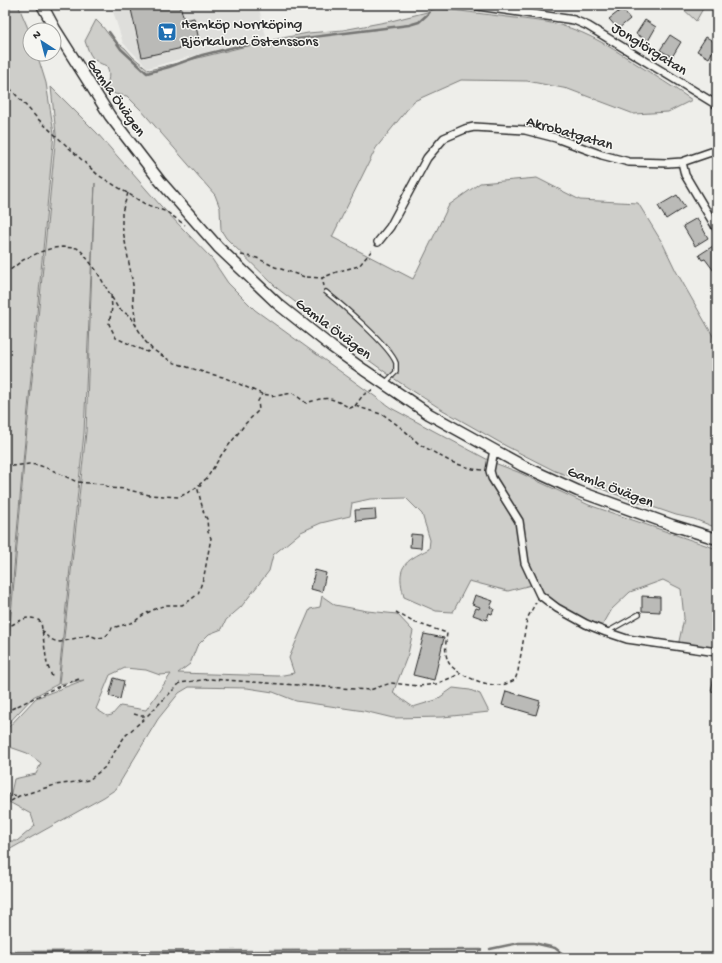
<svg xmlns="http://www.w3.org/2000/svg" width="722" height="963" font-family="'Gochi Hand',sans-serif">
	<rect width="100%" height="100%" fill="#eeeeea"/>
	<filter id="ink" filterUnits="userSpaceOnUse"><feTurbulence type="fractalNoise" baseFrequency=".025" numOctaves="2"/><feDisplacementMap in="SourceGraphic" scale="8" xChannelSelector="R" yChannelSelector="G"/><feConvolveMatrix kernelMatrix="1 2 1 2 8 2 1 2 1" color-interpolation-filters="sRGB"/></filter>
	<g filter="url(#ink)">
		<path fill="#dededb" d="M111 5H258L266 36 148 68 123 43Z"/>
		<path fill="#cececa" stroke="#7c7c7a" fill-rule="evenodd" d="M5 5H18L30 33V54H37L46 83 54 133 24 451 5 673Z
			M679 5H705L696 21Z
			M437 8 546 22C581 28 606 44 635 63 654 75 673 87 692 100L668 112 634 114 568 89 527 81 461 80 414 101 376 148 332 237 413 279 449 205 480 183 537 178 580 200 638 203 663 244 676 271 717 343V528L694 519 676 515 609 492 584 481 555 471 506 446 441 409 399 382 356 351 311 314 278 289 226 238 221 230 220 208 215 195 141 110 127 96 115 94 108 89C107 79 111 76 107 66 92 61 90 56 85 41L96 20 102 26 112 39 125 48 133 57 149 70 267 41 308 33 343 30 391 21 427 12Z
			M51 87 97 133 160 205 212 259 228 283 255 310 391 408 492 462 518 472 589 505 717 549V652L678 646 684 618 681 589 663 580 630 592 612 609 600 630 540 595 535 584 508 591 469 581 453 612 436 611 404 597C396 567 403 562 429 549L430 540 422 514 406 498 370 499 352 503 350 516 321 523 301 532 273 555 269 571 241 607 226 620 222 629 209 634 197 646 190 664 178 673 278 676 294 673 289 658 310 609 320 607 322 596 335 605 367 611 397 614 413 631 408 654 393 693 413 707 436 700 453 688 470 690 480 694 489 712 443 717 393 718 364 711 296 701 273 692 247 688 189 687 179 693 158 719 116 789 104 797 5 852V841H17L35 826 31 814 9 802 14 779 36 774 41 763 27 753 7 746 5 743V731L36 698 84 680 59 684 86 432 95 183 84 433 58 684 33 697 5 727V688L25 451 56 134ZM125 668 146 670 160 675 171 674 146 710 120 706 112 715 107 716 96 709 110 675Z"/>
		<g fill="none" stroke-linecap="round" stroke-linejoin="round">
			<path stroke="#757573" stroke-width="2.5" d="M109 32 121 49 147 73 169 67 202 55 234 47 409 25 419 22 429 13
				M490 949 519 943H534L555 948 568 958
				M5 952 481 950"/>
		</g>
		<path fill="#babab7" stroke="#2b2b2b" d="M130 5H180L184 20 194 18 200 44 142 57Z
			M622 9 630 19 618 29 609 19Z
			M645 20 656 27 648 41 636 34Z
			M670 35 681 42 672 57 660 50Z
			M706 37 717 43 709 58 697 51Z
			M677 195 685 207 666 219 658 206Z
			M697 218 708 238 695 246 683 226Z
			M713 246 717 251V254L715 255 717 257V269L714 271 705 259 702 260 699 255Z
			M375 509 376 519 356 521 355 510Z
			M411 534 422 535 421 548 410 547Z
			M315 570 326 573 322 592 311 589Z
			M475 595 493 601 490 607 494 609 492 614 489 613 487 620 473 615 476 608 479 609 480 607 472 604Z
			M642 596 660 597V612L642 611Z
			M424 634 444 638 434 680 413 675Z
			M714 677 717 678V692L711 691Z
			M114 678 124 681 120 699 109 696Z
			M506 691 540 701 536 715 502 705Z"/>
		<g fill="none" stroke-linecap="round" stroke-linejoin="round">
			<g stroke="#2b2b2b" stroke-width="6">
				<path id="lane" d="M326 292C341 304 390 346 396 363 396 365 396 369 396 372L385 383
					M607 632 639 614"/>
			</g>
			<g stroke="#2b2b2b" stroke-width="10">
				<path id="street" d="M471 5 574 20 588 26 717 105
					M682 162 685 175 717 229
					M378 242 390 227 427 158 444 138 465 129 474 127 525 130 556 138 602 155 629 162 668 163 682 162 717 150
					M494 450 490 471 492 478 519 521 525 563 540 595 557 608 586 624 606 632 627 639 717 652"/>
			</g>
			<g stroke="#2b2b2b" stroke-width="13">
				<path id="secondary" d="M42 5 55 29 110 116 160 181 218 247 278 304 332 347 364 370 429 414 523 466 578 491 672 525 717 539"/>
			</g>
			<path stroke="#2b2b2b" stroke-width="1.5" stroke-dasharray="4 3" stroke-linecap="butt" d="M442 5 464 9
				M5 83 38 119 98 175 145 204 167 212 185 225
				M128 193 122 212V225L133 285V301L136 325
				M241 255 257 258 275 267 305 277 322 278
				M5 274 23 260 40 252 53 248 62 247 77 248 82 252 96 270 118 308 131 317 145 341 152 349 172 362 206 373 223 377 262 394 275 396 293 393 306 403C328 396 330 397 350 408L355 406 384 415 404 430 419 444 451 462 473 469 482 470
				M324 286 322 278 339 271 359 266 373 249
				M111 295 112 308 109 324 116 338 147 352 152 349
				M355 406 363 395 374 389
				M5 464 14 466 29 464 38 465 52 470 77 482 102 484 110 488 125 489 149 495 179 497 193 490 207 478 222 454 246 423 259 410 258 401 262 394
				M396 612 413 622 447 633C446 642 444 652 448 661 452 673 487 687 500 685 505 685 510 682 515 680L518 671 527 619 536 602
				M5 628C18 623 28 612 41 622L47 664 53 679
				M42 630C47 637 51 641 60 642L89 635 97 638 105 637 110 632 112 628 134 622 143 615 157 608 166 605H182L189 601 198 594 204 576 211 538 208 532 207 519 204 514 198 490 201 485
				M5 712 55 688 79 679
				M134 714 141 716H147L180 683 209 679 370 690 391 683 419 686 436 684 460 674
				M5 794 19 796
				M5 805 19 796 55 785 89 780 104 768 125 736 146 717"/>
			<use href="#lane" stroke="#f6f6f2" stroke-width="3.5"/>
			<use href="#street" stroke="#f6f6f2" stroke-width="7"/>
			<use href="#secondary" stroke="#f6f6f2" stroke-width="10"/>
		</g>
	</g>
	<defs>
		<g id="supermarket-square" transform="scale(1)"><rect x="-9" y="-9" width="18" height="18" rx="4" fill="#1f6fb2" stroke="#f6f6f2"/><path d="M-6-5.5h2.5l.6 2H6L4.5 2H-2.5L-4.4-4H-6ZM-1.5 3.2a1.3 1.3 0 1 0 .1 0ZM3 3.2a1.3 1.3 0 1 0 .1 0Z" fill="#fff"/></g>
	</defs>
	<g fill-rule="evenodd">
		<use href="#supermarket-square" x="167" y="32"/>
	</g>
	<g text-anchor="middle" stroke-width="3" stroke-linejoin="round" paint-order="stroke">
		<g font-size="15" fill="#2b2b2b" stroke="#f6f6f2" text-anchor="start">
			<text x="181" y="28">Hemköp Norrköping<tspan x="181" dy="17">Björkalund Östenssons</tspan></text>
		</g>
		<g font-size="15" fill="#2b2b2b" stroke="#f6f6f2">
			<text transform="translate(650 48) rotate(32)" y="5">Jonglörgatan</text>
			<text transform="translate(117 97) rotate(55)" y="5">Gamla Övägen</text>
			<text transform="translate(570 132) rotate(16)" y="5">Akrobatgatan</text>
			<text transform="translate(334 328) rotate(37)" y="5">Gamla Övägen</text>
			<text transform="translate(611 486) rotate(21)" y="5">Gamla Övägen</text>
		</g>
	</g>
	<rect width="722" height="963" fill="none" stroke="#f6f6f2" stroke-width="20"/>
	<rect x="10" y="10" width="702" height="943" fill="none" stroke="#2b2b2b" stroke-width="1.5" filter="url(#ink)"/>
	<g transform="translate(42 42) rotate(324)"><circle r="19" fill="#f6f6f2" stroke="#a5a5a2"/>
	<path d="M0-3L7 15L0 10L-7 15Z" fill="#1f6fb2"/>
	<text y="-6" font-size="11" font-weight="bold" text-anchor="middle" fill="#2b2b2b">N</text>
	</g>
</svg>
